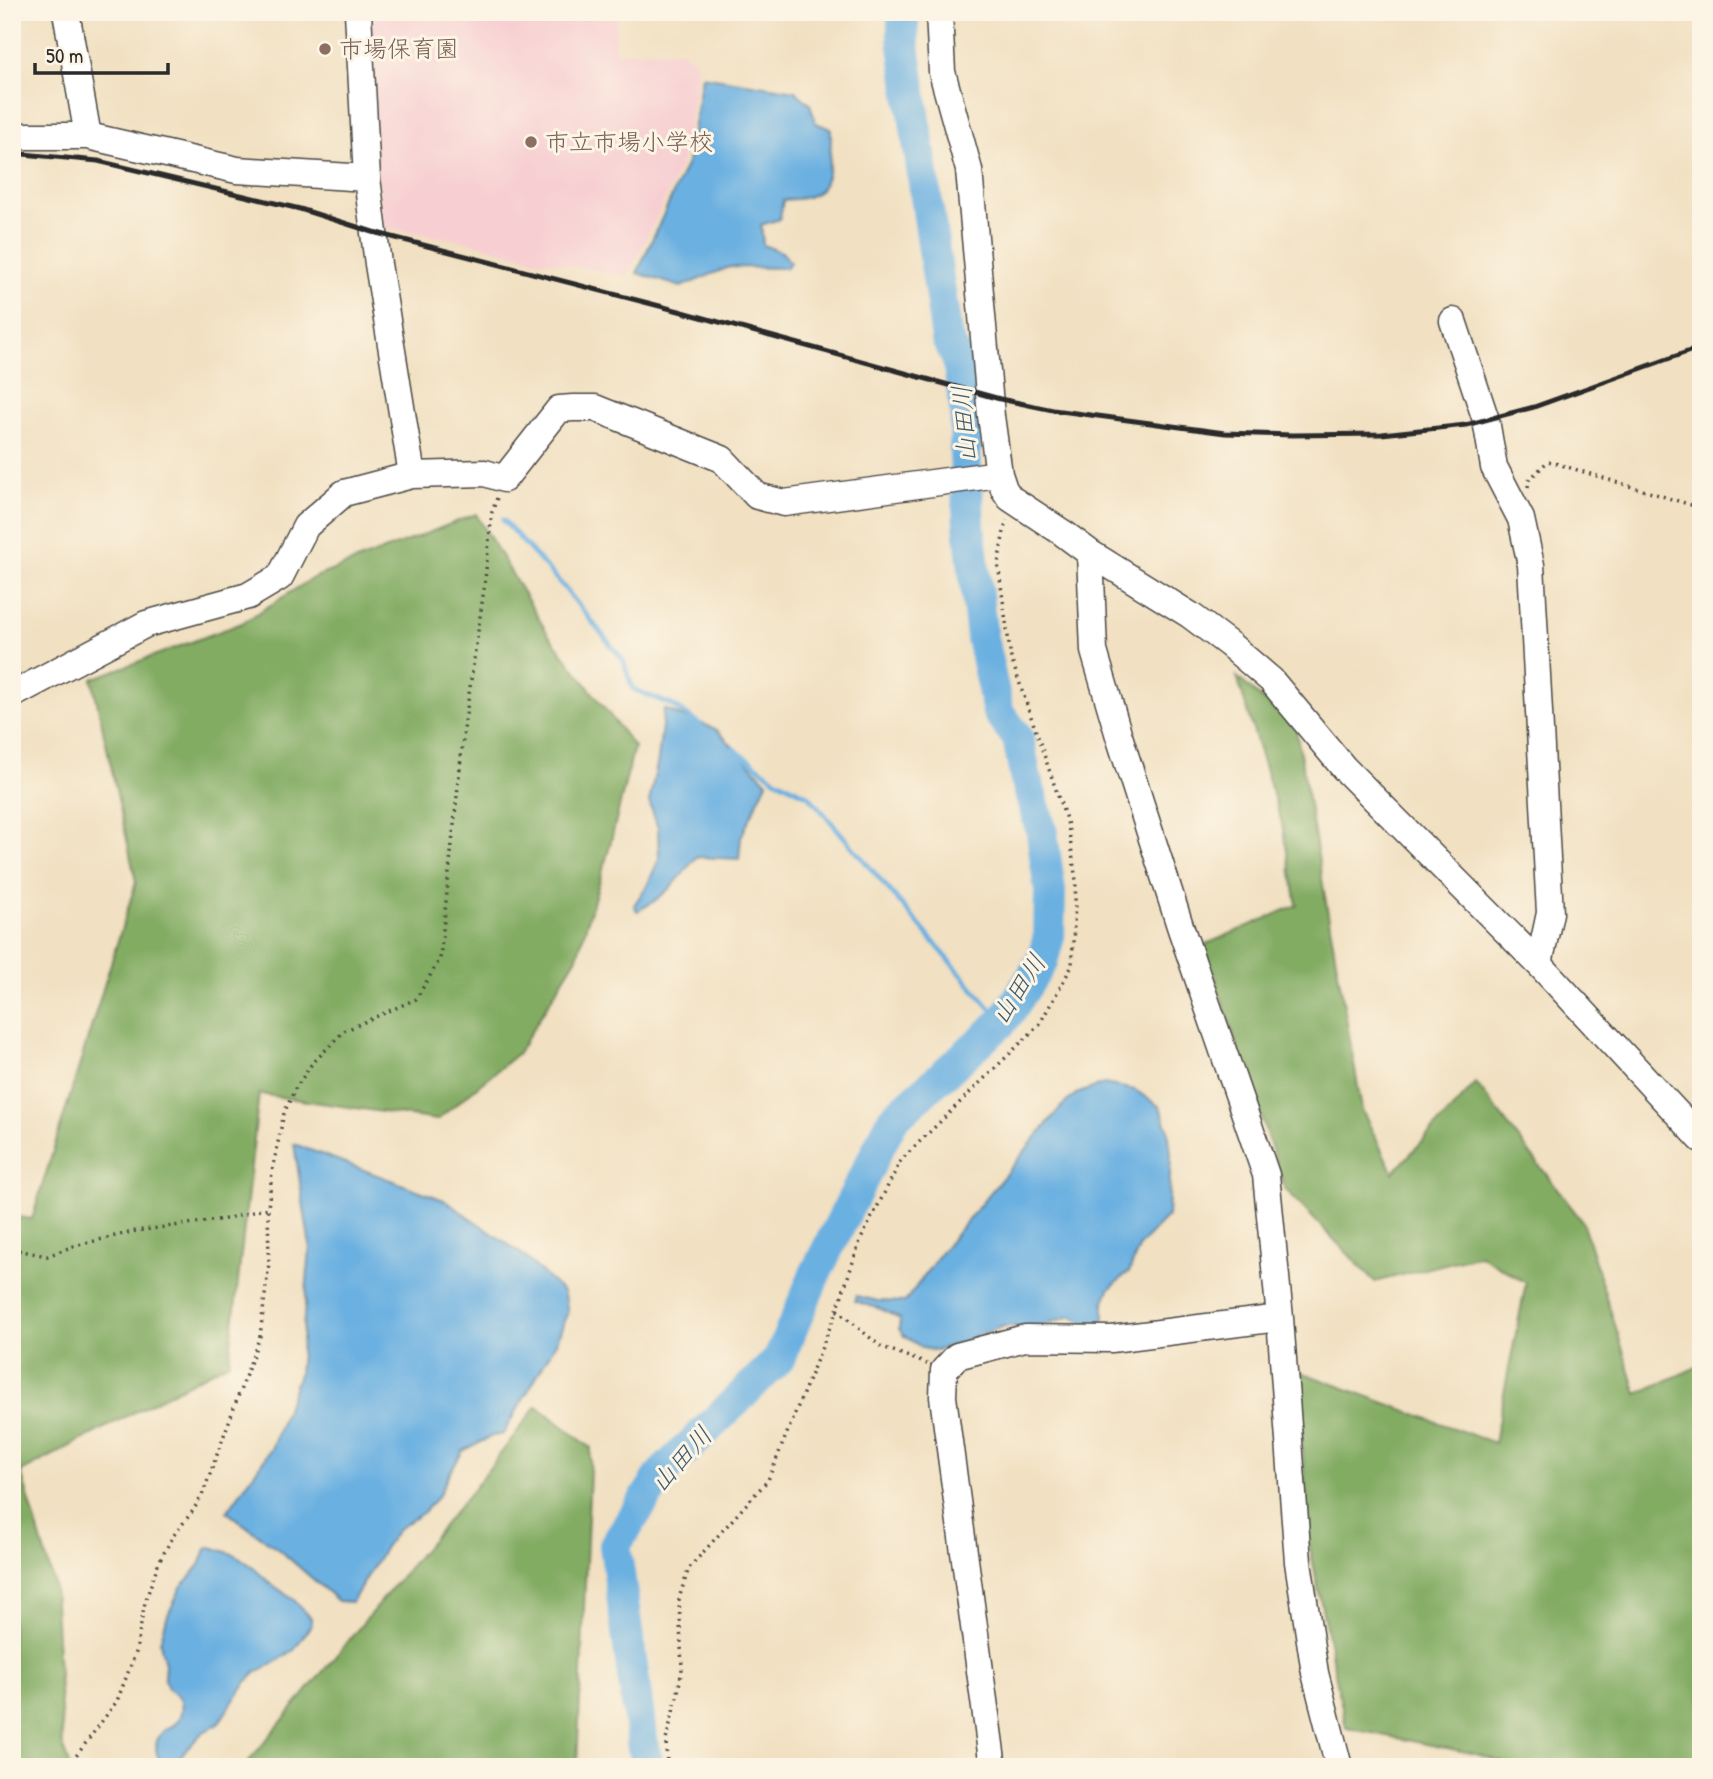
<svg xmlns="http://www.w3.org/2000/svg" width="1713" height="1779" font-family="'Patrick Hand','Klee One',sans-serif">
	<rect width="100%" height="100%" fill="#fcf5e5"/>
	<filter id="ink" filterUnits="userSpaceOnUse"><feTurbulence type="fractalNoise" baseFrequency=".0143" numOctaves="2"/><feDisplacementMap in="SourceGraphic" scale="14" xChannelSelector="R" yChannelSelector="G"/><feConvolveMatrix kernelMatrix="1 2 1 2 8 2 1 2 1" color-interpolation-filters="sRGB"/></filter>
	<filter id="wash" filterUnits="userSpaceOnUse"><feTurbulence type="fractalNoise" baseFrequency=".00686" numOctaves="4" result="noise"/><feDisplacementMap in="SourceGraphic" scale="28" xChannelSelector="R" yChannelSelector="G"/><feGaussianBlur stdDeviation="1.57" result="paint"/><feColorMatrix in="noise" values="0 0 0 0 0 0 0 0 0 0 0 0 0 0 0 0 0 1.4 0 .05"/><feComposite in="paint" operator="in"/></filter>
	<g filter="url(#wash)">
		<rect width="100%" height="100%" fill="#f1e0c1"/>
		<path fill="#f7cfd2" d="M362 12H618L614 52 683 51 697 64 695 92 683 159 668 195 628 276 528 258 468 242 382 227Z"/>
		<path fill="#83ac63" stroke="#576c47" stroke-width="2" d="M476 514 548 634 634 747 609 849 577 957 518 1053 437 1120 259 1094 229 1362 21 1472 54 1584 63 1747 70 1767H12V1216L32 1219 136 882 92 679 242 623 313 578Z
			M1237 677 1296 729 1362 1110 1393 1173 1476 1083 1582 1221 1637 1394 1701 1365V1767H1517L1476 1754 1346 1728 1308 1538 1298 1371 1494 1443 1526 1283 1480 1255 1375 1282 1285 1189 1204 945 1297 905 1282 824Z
			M537 1406 591 1448 577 1767H244L472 1491Z"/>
		<path fill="#6bb0e1" stroke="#4b6e86" stroke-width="2" d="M702 76 795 91 810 104 816 123 831 129C831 145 831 178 820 190 811 199 795 199 783 200L780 219 761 225 763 245 782 252 790 262 786 268 729 267 681 287 637 273 688 161Z
			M664 709 716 729 767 782 741 837 739 859 696 857C679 880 664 898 637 911L634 905 647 886 659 859 658 828 649 802 658 760Z
			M1104 1084 1135 1090 1160 1107 1168 1129 1171 1154 1168 1216 1140 1245 1129 1272 1109 1289 1104 1301V1319L1098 1325 1089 1326 1072 1316 1035 1327 1004 1326 936 1351 923 1348 904 1336 899 1329 900 1319 881 1309 854 1301 856 1296 878 1301 905 1302 942 1251 1061 1107 1076 1094Z
			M294 1144 444 1200 522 1254 563 1292 568 1311 556 1343 503 1434 492 1436 463 1451 449 1474 439 1495 424 1512 398 1529 385 1547 352 1602 338 1601 283 1553 227 1512 271 1449 299 1374 310 1247Z
			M211 1547 236 1555 250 1565 270 1583 294 1600 311 1618V1625L294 1650 276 1662 255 1673 244 1685 218 1724 202 1733 174 1763H166L159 1760C154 1748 155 1737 166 1729 170 1727 173 1726 176 1723 182 1716 184 1702 178 1696 177 1695 169 1690 168 1689L164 1677 165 1664 160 1642 167 1617 181 1587 200 1565 206 1549Z"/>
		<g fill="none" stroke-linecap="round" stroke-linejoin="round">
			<path stroke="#6bb0e1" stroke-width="5" d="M503 520 563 586 623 660 633 689 674 706 701 725
				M734 749 775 779 809 796 1002 1022"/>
			<path stroke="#6bb0e1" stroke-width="32" d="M649 1767 643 1747 615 1545 662 1473 779 1359 815 1274 893 1119 1002 1022 1010 1011 1042 962 1049 936 1050 891 1042 833 1025 775 1018 738 998 712 982 638 969 525 965 453 966 414 958 360 947 339 903 39V12"/>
		</g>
	</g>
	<g filter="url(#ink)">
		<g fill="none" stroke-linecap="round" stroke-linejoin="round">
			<g stroke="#494642" stroke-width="29">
				<path id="minor" d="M66 12 88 136
					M358 12 367 178 378 264 412 475
					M939 12 942 72 969 170 991 416 999 474 1004 489 1010 498 1063 533 1090 553 1190 615 1230 645 1271 680 1344 768 1539 964 1701 1139
					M12 136H88L237 170 367 178
					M1453 321 1486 420 1494 467 1521 519 1531 565 1550 913 1539 964
					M1090 553 1094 651 1119 736 1181 929 1266 1175 1280 1318 1298 1562 1315 1673 1339 1767
					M12 695 146 624 248 596 280 577 306 526 344 493 412 475 485 473 504 479 559 409 573 408H595L722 459 757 496 784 503 999 474
					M993 1767 943 1397 944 1370 957 1356 1025 1338 1111 1339 1280 1318"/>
			</g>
			<path stroke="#494642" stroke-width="3.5" stroke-dasharray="2 5" stroke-linecap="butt" d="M1528 487 1529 480 1548 461 1701 508
				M12 1249 47 1256 74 1246 136 1231 225 1219 268 1208
				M837 1310 880 1346 927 1364
				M68 1767 117 1701 136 1652 145 1602 158 1564 173 1536 192 1512 202 1496 260 1336 269 1263 268 1208 272 1172 284 1113 295 1089 311 1065 344 1031 416 999 440 959 464 729 484 589 492 512 497 498
				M667 1767 666 1740 678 1692 682 1669 679 1598 689 1568 768 1480 837 1310 860 1241 901 1160 1039 1025 1072 966 1076 881 1068 825 1011 658 998 564 1006 520"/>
			<use href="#minor" stroke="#fff" stroke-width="26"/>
			<path stroke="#2b2b2b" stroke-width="5" d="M12 153 98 161 300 209 373 232 679 311 1000 399 1053 410 1225 433 1292 435 1382 434 1466 425 1534 407 1701 347"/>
		</g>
	</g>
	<g fill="#8d6e63" stroke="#fcf5e5" stroke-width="2.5">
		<circle cx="325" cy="49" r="7"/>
		<circle cx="531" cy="142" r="7"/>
	</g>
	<g text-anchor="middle" stroke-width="6" stroke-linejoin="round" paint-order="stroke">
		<g font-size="24" fill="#785e54" stroke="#fcf5e5" text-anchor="start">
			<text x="339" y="57">市場保育園</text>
			<text x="545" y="150">市立市場小学校</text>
		</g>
		<g font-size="26" font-style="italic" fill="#415a6b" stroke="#fcf5e5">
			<text transform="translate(964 424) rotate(-94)" y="9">山田川</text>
			<text transform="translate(1018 989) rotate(-57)" y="9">山田川</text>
			<text transform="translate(681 1459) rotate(-48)" y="9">山田川</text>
		</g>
	</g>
	<rect width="1713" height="1779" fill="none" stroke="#fcf5e5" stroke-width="42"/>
	<path d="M35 63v10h133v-10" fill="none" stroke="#2b2b2b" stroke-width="3.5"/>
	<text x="46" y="63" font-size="21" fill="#2b2b2b" stroke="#fcf5e5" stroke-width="5" paint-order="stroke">50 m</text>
</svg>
